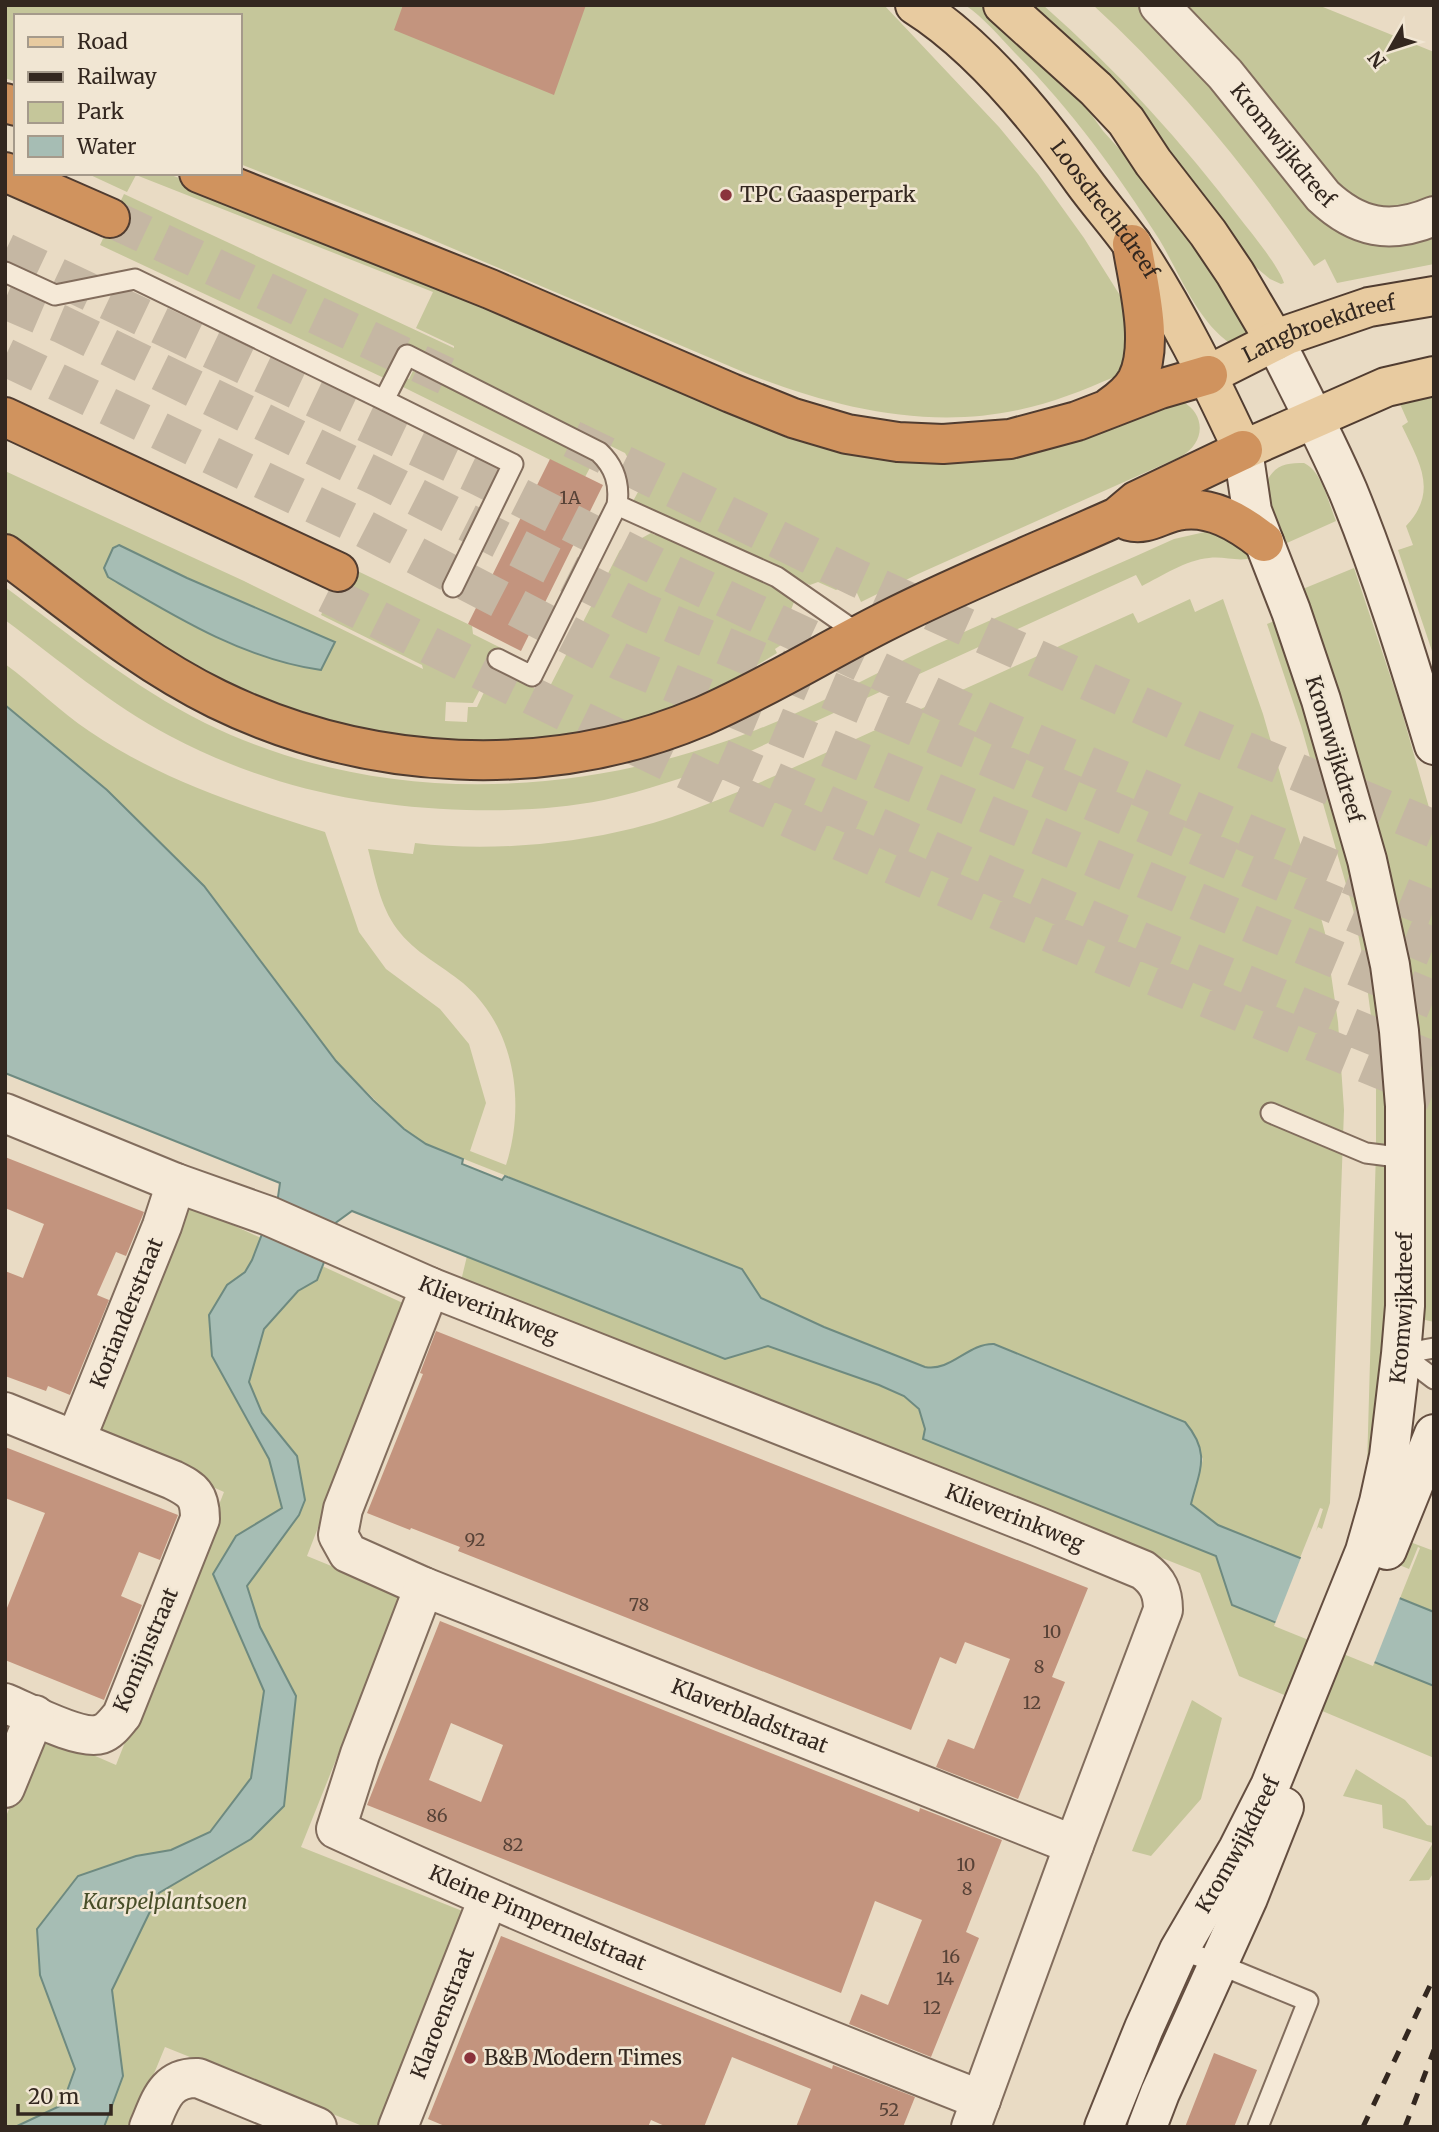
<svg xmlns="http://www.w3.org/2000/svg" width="1439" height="2132" font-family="Merriweather,serif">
	<rect width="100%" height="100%" fill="#e9dbc4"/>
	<path fill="#c5c69a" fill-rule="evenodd" d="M5 5H884L999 127 1038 174 1084 238 1126 305V372C1095 385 1064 399 1031 407 935 432 838 409 748 374L414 232 240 164V16H16V82L5 78Z
		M965 5H990L1060 70 1103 131 1134 165 1201 252 1249 333 1231 344C1197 321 1180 274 1159 239 1117 173 1071 109 1015 53 999 36 984 18 965 5Z
		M1017 5H1043C1117 70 1183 143 1242 221 1254 236 1279 267 1284 283L1281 284 1270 279 1247 260Z
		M1093 5H1139L1302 193 1434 232V264L1337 283 1325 259 1314 266C1250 171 1177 82 1093 5Z
		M1180 5H1318L1434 52V200L1394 212 1348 199Z
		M86 173H166L306 227 843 445 1182 401C1207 415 1205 444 1180 457L918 574 861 602 857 593 840 588 836 590 818 582 810 585 632 503 638 492 632 488 640 471 632 465 625 453 401 344 384 378 100 245 124 194 454 348V346L416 328 433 292 136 175 127 192Z
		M413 371 424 377 426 374 591 455 589 460 593 462 585 477 401 386 405 378 409 379Z
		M1434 392V657L1398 550 1413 545 1406 526C1439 491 1419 462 1402 426L1408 422 1400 404Z
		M1304 463C1322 471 1329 504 1336 521L1278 547 1265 487C1271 467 1284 462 1304 463Z
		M5 471 244 581 423 669 422 665 321 615 345 565 472 626 473 634 501 648 473 703 446 702 445 721 467 722 468 707H477L495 669 546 694 620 550 651 533 655 535 657 533 790 594 788 599 794 602 781 636 787 641 775 649 777 653 705 697 603 736 426 747 244 700 5 543ZM117 545 187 578 289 664 195 627 108 577 104 568 113 548Z
		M1205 532 1226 536 1253 558C1237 562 1224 556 1209 558 1186 560 1162 576 1142 586L1136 575 731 760C689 776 648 790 604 800 559 809 513 811 467 810 361 807 265 786 170 736 111 705 59 660 5 620V587C70 635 133 687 205 723 378 808 580 799 756 730 818 706 875 673 935 645 1014 609 1094 575 1174 539Z
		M1354 568 1399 702 1434 825V1322L1421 1319 1425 1180 1412 1096 1293 593Z
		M1190 599 1195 612 1223 599 1263 714 1313 888 1325 933 1338 1022 1344 1110 1330 1503 1322 1529 1318 1527 1316 1531 1323 1509 1320 1508 1300 1558 1217 1525 1191 1504 1203 1459 1185 1422 994 1344C968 1343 951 1372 925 1367L824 1327 761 1298 741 1269 426 1144 404 1129 336 1061 204 886 107 790 5 705V664C34 685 59 711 89 731 161 780 242 806 325 832L359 932 386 969 440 1009 469 1044 486 1103 470 1151 506 1165C526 1103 515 1027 463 983 441 965 415 953 397 929 380 906 375 876 368 849L413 854 415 843C495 853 595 843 672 817 744 792 812 759 882 727 965 688 1049 651 1133 613L1138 623Z
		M1284 617 1311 697 1390 1029 1384 1409 1367 1467 1376 1150V1082L1373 1031 1364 964 1353 909 1301 726 1267 624Z
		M189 1205 405 1304 307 1556 402 1595 301 1847 465 1912 379 2127H365L165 2047 132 2127H5V1819L40 1732 116 1765 224 1492 93 1434Z
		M467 1256 725 1359 768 1346 879 1385 910 1399 922 1414 940 1446 1216 1556 1232 1605 1434 1686V1758L1239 1676 1200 1573 461 1281Z
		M1402 1539 1434 1551V1612L1400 1598 1420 1548 1418 1547 1409 1569 1392 1562Z
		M1192 1700 1222 1718 1201 1799 1151 1856 1132 1851Z
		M1356 1769 1405 1800 1427 1825 1434 1826V1872L1429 1880 1409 1881 1433 1843 1383 1828 1382 1805 1343 1796Z"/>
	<path fill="#a6bdb4" stroke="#6e8a80" stroke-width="2" d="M119 545 187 578 335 642 321 670C243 659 174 616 108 577L104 568 113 548Z
		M5 705 107 790 204 886 336 1061 373 1100 404 1129 426 1144 463 1159 462 1164 502 1180 505 1176 742 1269 761 1298 824 1327 925 1367C951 1372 968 1343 994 1344L1185 1422C1211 1453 1200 1469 1191 1504L1218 1525 1434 1612V1686L1232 1605 1216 1556 923 1439 925 1429 919 1409 904 1396 879 1385 768 1346 725 1359 352 1211 334 1224 332 1242 317 1280 298 1291 264 1329 249 1382 262 1413 297 1456 305 1500 299 1515 247 1586 260 1627 296 1696 284 1806 251 1839 159 1893 112 1990 123 2076 104 2127H15L62 2105 75 2069 40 1975 37 1929 78 1876 136 1856 171 1850 210 1832 251 1778 264 1691 213 1574 236 1536 282 1508 269 1459 212 1356 209 1315 227 1285 245 1272 252 1260 269 1216 277 1204 280 1183 5 1073Z"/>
	<path fill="#e9dbc4" d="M1302 1555 1401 1595 1373 1666 1274 1626Z"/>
	<path fill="#c3947e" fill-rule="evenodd" d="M403 5H586L554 95 394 30Z
		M550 459 603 485 521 651 468 624Z
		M5 1157 144 1212 126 1256 116 1252 97 1295 109 1300 70 1395 48 1386 46 1391 5 1376V1271L23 1278 44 1224 5 1208Z
		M436 1331 1088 1588 1052 1677 1065 1682 1018 1799 936 1767 948 1739 974 1749 1010 1659 965 1642 956 1664 940 1657 911 1730 458 1551 460 1547 411 1528 410 1530 367 1513 423 1374 420 1373Z
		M5 1447 178 1515 160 1560 139 1552 121 1596 142 1605 104 1700 5 1660V1613L45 1513 5 1498Z
		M440 1621 919 1812 920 1808 1002 1840 966 1932 979 1938 931 2057 849 2024 861 1994 888 2005 922 1920 875 1901 841 1993 367 1805ZM451 1723 503 1745 481 1802 429 1780Z
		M501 1936 832 2069 833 2065 915 2097 903 2127H796L811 2089 732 2057 704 2127H667L651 2120 648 2127H447L428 2119Z
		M1214 2053 1257 2070 1234 2127H1185Z"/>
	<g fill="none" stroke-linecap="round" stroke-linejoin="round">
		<path stroke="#c5b7a3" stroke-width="38" stroke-dasharray="38 19" stroke-linecap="butt" d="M110 218 446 376
			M5 252 480 477 664 570 1003 729 1256 837 1434 910
			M5 300 61 324 379 478 642 611 1434 947
			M5 357 359 526 619 661 1434 1000
			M572 439 857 578 1196 730 1434 829
			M327 594C487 674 647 754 810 828 1016 922 1225 1006 1434 1092
			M721 758 1112 929 1434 1061"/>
		<g stroke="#826d5d" stroke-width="23">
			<path id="lane" d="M5 272 55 295 135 279 384 400 407 355 599 452C615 467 620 484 617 505L532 676 498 659
				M384 400 513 464 453 587
				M617 505 777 577 859 634
				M1271 1113 1366 1153 1405 1158
				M1401 1354 1434 1379
				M1401 1354 1434 1348
				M1179 1950 1201 1957 1308 2001 1258 2127"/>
		</g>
		<g stroke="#826d5d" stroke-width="42">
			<g id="street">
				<path id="s1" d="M1159 5 1225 74 1323 196C1357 228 1390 235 1434 216"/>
				<path id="s2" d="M5 1113 176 1183 269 1216 430 1287 1039 1527 1143 1570C1158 1581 1163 1592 1163 1610L1074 1845 971 2127"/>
				<path id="s3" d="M430 1287 343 1509 338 1535 348 1553 424 1587 1074 1845"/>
				<path d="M5 1412 173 1480C193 1490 200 1495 200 1519L122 1715C116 1722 110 1731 101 1734 80 1741 27 1712 5 1703"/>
				<path id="s4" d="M76 1439 162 1226 176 1183"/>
				<path id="s5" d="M424 1587 360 1754 336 1829C548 1927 764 2015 981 2100"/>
				<path d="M5 1788 35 1715"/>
				<path d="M149 2127C160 2102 165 2077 198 2078L317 2127"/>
				<path id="s6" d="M398 2127 488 1899"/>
			</g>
		</g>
		<g stroke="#644e40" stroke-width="42">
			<g id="secondary">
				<path d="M1275 341C1300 391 1326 440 1348 491 1382 574 1408 659 1434 745"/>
				<path d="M1387 1550 1434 1434"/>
				<path id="s7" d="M1104 2127 1144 2028 1179 1950 1238 1849 1270 1786 1365 1551 1379 1502 1389 1456 1401 1354 1405 1306V1106L1399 1031 1390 965 1367 860 1321 700 1291 611 1252 511 1243 450"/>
				<path d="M1147 2127 1160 2093 1248 1898 1284 1807"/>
			</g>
		</g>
		<g stroke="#503c30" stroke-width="42">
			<g id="primary">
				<path id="s8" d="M915 5C980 46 1039 119 1083 181 1099 203 1117 223 1132 244 1176 309 1210 380 1243 450L1386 387 1434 376"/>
				<path d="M1003 5 1096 89 1126 121 1153 162 1208 233 1235 273 1275 341"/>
				<path id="s9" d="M1208 375 1287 335 1369 307 1434 296"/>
			</g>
		</g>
		<g stroke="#503c30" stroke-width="42">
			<path id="highway" d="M5 103 16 106
				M5 172 110 218
				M199 173 490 289 731 393 793 418 847 434 898 442 943 444 1010 439 1077 421 1160 389 1208 375
				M1110 407C1120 400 1131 391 1137 380 1155 344 1138 283 1132 244
				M5 417 338 572
				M1129 521C1147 526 1160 514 1177 511 1210 504 1240 523 1264 542
				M5 554C74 605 139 661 217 699 367 772 548 782 703 716 767 688 826 651 888 620 963 582 1041 551 1117 517L1136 501 1243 450"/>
		</g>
		<use href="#lane" stroke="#f5e9d7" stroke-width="19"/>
		<use href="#street" stroke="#f5e9d7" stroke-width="38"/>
		<use href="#secondary" stroke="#f5e9d7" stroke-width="38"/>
		<use href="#primary" stroke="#e8cba0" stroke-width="38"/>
		<use href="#highway" stroke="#d0935e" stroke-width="38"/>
		<path stroke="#33271f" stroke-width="5" stroke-dasharray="12 12" stroke-linecap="butt" d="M1363 2127 1434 1977
			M1405 2127 1434 2050"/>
	</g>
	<g fill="#8a333c" stroke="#f1e6d3" stroke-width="2.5">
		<circle cx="726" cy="195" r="7"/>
		<circle cx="470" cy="2058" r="7"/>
	</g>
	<g text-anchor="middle" stroke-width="5" stroke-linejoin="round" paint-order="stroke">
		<g font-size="18" fill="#574237">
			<text x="570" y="504">1A</text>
			<text x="475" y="1546">92</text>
			<text x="639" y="1611">78</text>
			<text x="1052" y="1638">10</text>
			<text x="1039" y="1673">8</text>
			<text x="1032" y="1709">12</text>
			<text x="437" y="1822">86</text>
			<text x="513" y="1851">82</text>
			<text x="966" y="1871">10</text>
			<text x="967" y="1895">8</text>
			<text x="951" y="1963">16</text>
			<text x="945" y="1985">14</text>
			<text x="932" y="2014">12</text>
			<text x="889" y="2116">52</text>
		</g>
		<g font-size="21" fill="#33271f" stroke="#f1e6d3">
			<text dy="7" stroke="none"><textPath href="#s1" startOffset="187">Kromwijkdreef</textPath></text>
			<text dy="7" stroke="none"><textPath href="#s8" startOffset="280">Loosdrechtdreef</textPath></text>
			<text dy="7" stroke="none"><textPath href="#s9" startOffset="121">Langbroekdreef</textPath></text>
			<text transform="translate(1334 749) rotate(73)" y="7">Kromwijkdreef</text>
			<text dy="7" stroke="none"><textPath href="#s7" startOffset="880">Kromwijkdreef</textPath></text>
			<text dy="7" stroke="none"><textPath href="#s2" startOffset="522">Klieverinkweg</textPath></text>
			<text dy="7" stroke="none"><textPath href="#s4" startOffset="136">Korianderstraat</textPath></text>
			<text dy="7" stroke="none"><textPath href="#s2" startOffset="1088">Klieverinkweg</textPath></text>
			<text transform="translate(146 1650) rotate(-67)" y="7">Komijnstraat</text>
			<text dy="7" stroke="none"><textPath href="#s3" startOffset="719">Klaverbladstraat</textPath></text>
			<text dy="7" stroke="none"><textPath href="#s7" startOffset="313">Kromwijkdreef</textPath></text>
			<text dy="7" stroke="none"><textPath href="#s5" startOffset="478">Kleine Pimpernelstraat</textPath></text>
			<text dy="7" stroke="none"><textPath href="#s6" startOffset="122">Klaroenstraat</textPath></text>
		</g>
		<g font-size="21" fill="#33271f" stroke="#f1e6d3" text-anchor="start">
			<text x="740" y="202">TPC Gaasperpark</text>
			<text x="484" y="2065">B&amp;B Modern Times</text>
		</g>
		<g font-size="21" font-style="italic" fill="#484e28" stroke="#f1e6d3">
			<text x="165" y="1909">Karspelplantsoen</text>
		</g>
	</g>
	<rect width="1439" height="2132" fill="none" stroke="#33271f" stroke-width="14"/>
	<rect x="14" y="14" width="228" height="161" fill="#f1e6d3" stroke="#a59a8b" stroke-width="2"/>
	<rect x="28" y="37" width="35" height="10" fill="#e8cba0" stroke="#a59a8b" stroke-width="2"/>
	<text x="77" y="49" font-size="21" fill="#33271f">Road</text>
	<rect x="28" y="72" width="35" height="10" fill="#33271f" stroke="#a59a8b" stroke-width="2"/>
	<text x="77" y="84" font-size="21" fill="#33271f">Railway</text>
	<rect x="28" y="102" width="35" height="21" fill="#c5c69a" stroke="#a59a8b" stroke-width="2"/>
	<text x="77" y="119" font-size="21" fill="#33271f">Park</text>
	<rect x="28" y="136" width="35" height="21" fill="#a6bdb4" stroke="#a59a8b" stroke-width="2"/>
	<text x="77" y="154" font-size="21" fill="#33271f">Water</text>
	<g transform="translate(1390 49) rotate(231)" stroke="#f1e6d3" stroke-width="5" paint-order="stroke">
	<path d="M0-5L12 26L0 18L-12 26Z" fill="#33271f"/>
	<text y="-10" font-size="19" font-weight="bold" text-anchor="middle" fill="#33271f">N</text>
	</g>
	<path d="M18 2104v10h93v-10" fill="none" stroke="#33271f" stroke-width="3.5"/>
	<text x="28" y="2104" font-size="21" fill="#33271f" stroke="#f1e6d3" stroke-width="5" paint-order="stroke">20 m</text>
</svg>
